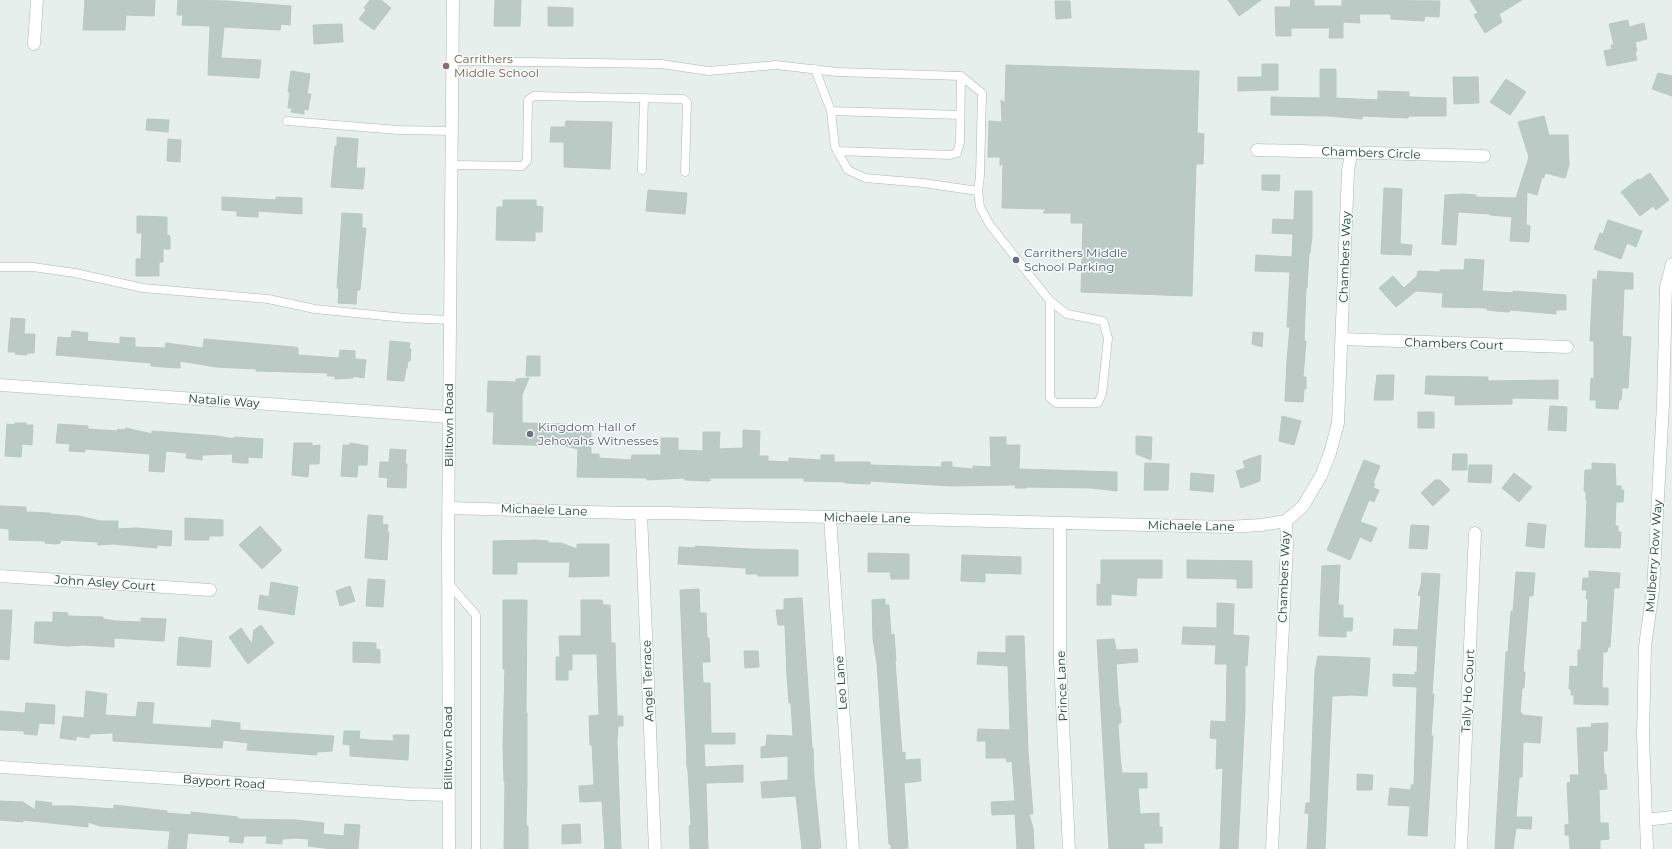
<svg xmlns="http://www.w3.org/2000/svg" width="1672" height="849" font-family="Montserrat,sans-serif">
	<rect width="100%" height="100%" fill="#e6efeb"/>
	<path fill="#bbcac4" stroke="#b8c9c2" d="M85 0H155L154 16 126 15 125 30H83Z
		M178 0 228 1 291 6 290 25 281 24 280 30 224 27 221 58 261 60 259 78 208 75 210 26 182 25 183 15H177Z
		M370 0H381L391 8 374 30 359 19 366 10 364 8Z
		M495 0H521L520 26H494Z
		M1228 0H1261L1239 16Z
		M1291 0H1314V6H1342V0L1440 1 1439 17 1425 16 1424 21 1391 19V14H1359L1360 23 1343 22V38H1329L1330 28H1291V36H1276L1275 7H1290Z
		M1470 0H1522L1499 14 1502 22 1485 33 1474 15 1478 13Z
		M1055 1H1070L1071 18 1056 19Z
		M548 7 573 8V26H548Z
		M1628 20 1629 27 1644 23 1647 39 1635 42 1637 51 1635 52 1637 60 1607 66 1604 51 1612 49 1611 45H1614L1609 24Z
		M342 24 343 42 314 44 313 25Z
		M1262 64H1278V90L1238 91V77H1262Z
		M1006 65 1199 71 1197 133 1204 134 1203 164H1196L1192 296 1081 292 1083 223H1071V213H1043L1046 209 1002 208 1003 163 1000 166V157H988L989 121 1002 122 1001 100 1005 103Z
		M1320 69H1336V98L1378 100V91L1409 92V97L1446 98V116H1409L1408 118 1362 116V119L1329 116 1271 115V97L1320 98Z
		M291 71 310 74 307 94H311L309 103 308 110 304 109V114L291 112 292 108H288L290 92H288Z
		M1658 73 1672 76V96L1652 89Z
		M1453 77H1478L1479 103 1454 104Z
		M1506 79 1526 92 1510 115 1490 102Z
		M1544 116 1549 135H1568L1569 165 1565 178 1545 173 1544 178 1542 177 1537 195 1527 192 1526 225 1530 226 1529 242 1510 241 1512 217 1490 215V214L1458 212 1456 245 1442 244 1445 195 1462 194 1476 195V197L1516 198 1529 157 1518 122Z
		M147 119 169 120 168 132 146 130Z
		M566 121 612 122 610 169 564 167V142H550L551 127H565Z
		M337 137 358 139 356 168H365L363 189 331 187 335 146 337 147Z
		M168 139 181 140 180 162 167 161Z
		M1650 173 1669 200 1656 210 1653 206 1640 216 1621 192 1638 179 1640 180Z
		M1262 175H1280L1279 191 1262 190Z
		M1384 188 1402 189 1400 244 1412 245 1411 255 1381 254Z
		M648 190 687 193 685 214 646 211Z
		M1295 191H1312V236L1310 253H1309L1307 288H1306L1304 341H1306L1303 377H1306V389H1304L1303 402 1285 401 1287 360 1290 327H1287L1290 272 1255 271 1256 255 1292 257 1293 234 1272 233 1273 219 1294 220Z
		M222 197 276 200V197L302 198V214L258 211V217L237 216V211L222 210Z
		M503 200H536V206L543 207 542 232H535V241L496 240 497 207H503Z
		M342 213 362 214V228H366L360 290H357L356 304 338 303 339 289 337 288Z
		M137 216 167 217V235L170 236V249H163V262H159V276H136V259H141L142 233H137Z
		M1608 220 1642 231 1636 247 1627 243 1621 259 1594 249 1600 233 1603 234Z
		M1465 259 1484 260 1482 291 1513 293V291L1566 295V310H1556V314L1510 310 1509 312 1496 311 1487 310V308L1442 307 1443 293 1416 291 1396 307 1379 288 1393 276 1404 288 1417 276 1418 271 1440 272V270H1464Z
		M1598 271 1633 273V289H1624L1622 336 1631 337 1628 388H1622L1621 400H1619L1618 409 1596 408V400H1590L1591 378 1594 379V341H1590L1593 279 1597 280Z
		M11 318 25 319 24 334H35L34 353H27V355L15 354 16 352H8Z
		M72 331 88 333 87 341 120 344V337L135 338V347L165 348 166 343 203 348 204 339 294 347 298 348V355L311 356 339 358 340 350 355 351V359L366 360 364 378 353 376V378L335 379V376H327L328 373 256 371V369L216 367 180 361V368L163 367 151 366V363L56 355 58 337 71 338Z
		M1253 332 1263 333 1262 347 1252 344Z
		M390 341 410 343 409 349H411L410 361H408L407 368H406L404 381 387 380Z
		M527 356H540V376H526Z
		M1377 375H1394L1393 400H1374Z
		M1426 376 1488 377V381L1558 380V399L1512 398V404L1455 405V396L1425 394Z
		M529 378 522 395V423L567 424V430L591 431V454H599V458L631 460 632 455H661V438H678V450L703 451V432H720L719 449 743 448V430L760 431 759 456H768V461L789 462V458L821 460V455H834V462H870V465L941 467 942 462H952V467L973 469V466L991 467 990 437H1006V445H1020L1019 469 1117 472V491L1092 488 1026 487V488H1015L1016 485H1010L951 486 870 481V484L845 483V482L804 481V478H710V481L685 480V478L647 480V478L577 477 578 449 565 446 493 444 494 412H487L488 381 516 382V379Z
		M1550 406 1567 407 1566 431 1548 430Z
		M1418 412H1434V428H1418Z
		M1282 416 1301 421 1294 445 1279 441Z
		M15 423H26V425H33L32 445 22 444 21 457 5 456 7 424 14 425Z
		M58 424 88 426V429L117 431 118 429 124 430 126 428 152 434V431L217 436 235 439 234 437 263 439 262 458 248 457V463H242L232 462 233 454 202 455V460L186 458 187 453 166 451 164 472 149 471 150 454 85 449V452L69 451 70 444 56 443Z
		M1136 436 1152 437 1151 460 1136 454Z
		M294 443H312V446L320 445 319 464H309L308 477 292 475Z
		M350 443 368 446 367 465H358L357 477 341 476 343 445H350Z
		M390 449 406 450 405 464H407L406 488 387 487 388 478 379 477 380 462H389Z
		M1453 454H1467V470H1452Z
		M1261 455 1260 481 1241 488 1236 471 1245 468 1243 461Z
		M1364 460 1380 466 1373 483 1375 484 1373 488 1379 490 1374 502 1369 500 1360 522 1377 528 1371 542 1360 537 1350 560 1327 550Z
		M1145 463 1169 464 1168 490H1144Z
		M1592 463 1615 464 1616 486H1621V490H1624L1623 502H1616L1615 526H1618V532H1621L1620 548 1585 547 1587 500H1586V492L1584 491 1585 470H1592Z
		M1469 465H1492L1491 483 1468 482Z
		M1191 473 1214 475 1213 492 1190 490Z
		M1514 473 1532 487 1519 502 1502 488Z
		M1435 480H1440L1450 490 1433 506 1421 493Z
		M0 506 26 507V512L50 513V514L79 516 100 521H118V529L136 528 172 531 171 546 157 545V548L113 544 98 545V542L61 540 60 543 56 544 45 543V541L9 540V529L0 528Z
		M368 515 383 516 382 524 388 525 387 532H389L387 560 365 558Z
		M185 518 223 520V536H209V540H185Z
		M1528 523 1546 525 1544 548 1526 546Z
		M1411 525 1429 526 1427 549 1409 548Z
		M260 526 282 550 262 569 239 545Z
		M535 540 548 541V543H561L577 549V544H609V576L569 577 570 562H517V574H493V541Z
		M695 546 752 549 798 550V576H758V574H746V568L678 564 679 547 695 548Z
		M868 553 909 554V579H891L890 572H868Z
		M962 555 1021 557V574L985 573V582L961 581Z
		M1101 560H1162V578H1137L1136 596 1111 594V605H1097V584L1101 585Z
		M1187 560 1252 561V588H1237V579L1187 578Z
		M1340 565 1338 605H1343V618H1353L1352 631H1346V637L1319 636 1322 566Z
		M1589 571 1620 573 1619 588H1614L1610 647H1608L1607 652H1603L1602 688H1608V705L1574 704V695H1571V689H1569L1570 666 1578 667V650H1581L1582 622 1587 623 1588 599H1586L1587 590H1582L1583 578H1589Z
		M1516 572 1535 573 1533 596H1529L1523 672H1525L1524 688H1522L1520 713H1522V715L1542 717 1540 743 1523 742 1522 777H1519L1516 817H1532L1531 829 1516 828 1513 849H1495L1506 652H1508L1511 611 1513 612Z
		M1422 573 1440 574 1432 694H1434L1431 736H1433L1427 836 1408 835 1410 806 1388 805 1390 788 1411 790V785H1414L1417 687 1393 686V674L1415 675V672H1417L1418 646 1393 645 1394 635V629L1418 630 1421 596 1418 595 1421 585Z
		M368 579 385 580 383 607 366 606Z
		M271 582 298 587 294 615 258 609 260 595 269 597Z
		M350 586 355 601 340 606 336 591Z
		M699 589 700 613H706L707 638H709L710 662H702L703 683H710L711 733H735V744H704L705 767 743 765V782L706 783 708 849H690L689 826 691 825 688 771 686 761H687L680 590Z
		M802 598 812 748H813L814 778 821 848 814 849H802L796 796 762 798 761 782 788 780V756L761 758V747L766 746 767 735 793 736 791 703H789L787 676 785 625H778L776 610H784V599Z
		M885 599V605H889L891 635 894 634 896 661 895 662 902 753 905 752V760L920 759 921 781 904 783 908 848 893 849H891V844H889L877 664 873 639 872 600Z
		M503 600H527L526 713H527V783L526 826H528V849H504L505 782H504L503 745 505 669H503Z
		M581 600H602L603 605H610L611 643H615L617 716H623V726H618L617 741 621 849H605L602 801 580 802 579 786 594 785 592 745H590L589 716 599 715 597 654H572V670H568V680H556V657H560L559 636H581Z
		M1217 603 1234 604 1233 635 1249 636 1247 666H1245V710L1238 849H1220L1223 768 1216 769 1217 739 1210 738 1211 721 1226 722 1227 664H1215L1216 645 1182 644 1183 627 1217 628Z
		M0 610H12L9 660 0 659Z
		M53 612 68 613 67 616 103 617V619L115 621 141 622V618L166 619 164 641 114 638V647L83 645 67 646 34 643 35 622H53Z
		M261 625 274 643 248 664 229 637 241 628 252 644 254 630Z
		M1006 636H1024L1028 751 1033 814H1029L1033 828 1034 849H1017L1015 814 992 815 991 802 1015 801 1012 761 1007 762 1006 758H986V741H977L978 729 1010 730 1008 666 977 664 978 652 1006 653Z
		M179 637 212 641 210 667 177 665Z
		M1114 639 1116 650 1137 649 1138 662 1116 664 1118 696 1119 707H1120L1121 723 1118 724 1120 756 1122 773H1147V788H1138L1140 814 1159 813V827H1162V843H1144V849H1109L1097 640Z
		M353 642 376 643V649L380 650V663L353 662Z
		M744 651H758L759 667 745 668Z
		M1318 656 1370 658 1369 675 1367 696 1352 695 1332 696 1325 849H1307L1309 814 1305 813 1306 803H1310L1315 671Z
		M86 691 107 694 105 715 136 717 138 702 154 703 152 724 211 728 212 720 240 723V730L334 736 332 751 317 752V755L247 750 248 743 223 740 222 748 113 741V733L90 734 89 738 76 736V740L60 738 63 716 84 718Z
		M26 703 55 705 54 724 39 723 37 735 24 734V731L0 730V711L25 713Z
		M1608 723 1607 751H1603L1604 774H1606L1607 789 1599 790 1600 823H1608L1609 839 1600 840V849H1570L1569 835H1565V825L1569 824 1567 783 1571 782 1570 775H1579L1577 728 1592 727 1591 724Z
		M344 731H360L359 739 369 740 394 741 393 735H409L408 760 350 756V745L343 744Z
		M1357 774 1373 775 1372 790H1357Z
		M0 801 23 802 35 810 36 801 52 803 51 806H73L114 809V805L167 811V813L191 815V812L238 817V819L296 820 324 823 323 834 344 836 345 824 360 825 358 849H332L308 846 309 839 295 838 282 839V844L266 843 267 836H244L243 843 229 842 230 836 188 833 186 849H168L170 831 100 826 88 822V827L23 820V822L0 820Z
		M580 824 581 843 562 844V825Z"/>
	<g fill="none" stroke-linecap="round" stroke-linejoin="round">
		<g stroke="#a8b8b2" stroke-width="9">
			<path id="service" d="M453 61 661 64 709 71 776 65 837 72 961 76 982 93 980 176 978 191 980 207 990 225 1050 301 1067 314 1103 321 1108 338 1102 394 1098 403H1056L1050 398V301
				M815 69 831 111 835 147 848 170 865 178 923 183 978 191
				M831 111 960 115
				M287 121 398 130 452 131
				M837 151 950 155 957 153 960 142 961 76
				M452 165 522 166 527 161 528 100 534 96 683 99 687 102 685 172
				M642 170 644 98
				M0 267H33L75 273 143 288 268 299 315 309 405 318 450 320
				M448 583 476 615V849"/>
		</g>
		<g stroke="#a8b8b2" stroke-width="13">
			<path id="minor" d="M34 44 37 0
				M1257 150 1484 156
				M1342 339 1567 347
				M0 385 449 417
				M449 508 628 513H668L1228 527 1261 525 1286 521
				M641 514 655 849
				M830 518 853 849
				M1060 523V660L1069 849
				M0 576 210 590
				M0 767 409 794 448 795
				M1646 820 1672 817
				M1272 849 1287 545 1286 521 1303 506 1321 476 1330 453 1338 423 1348 171 1351 153
				M1461 849 1475 533
				M1647 849 1643 735 1645 646 1653 590 1663 404 1666 287 1672 264"/>
		</g>
		<g stroke="#a4bbb3" stroke-width="13">
			<path id="secondary" d="M449 849 448 541 453 0"/>
		</g>
		<use href="#service" stroke="#fff" stroke-width="8"/>
		<use href="#minor" stroke="#fff" stroke-width="12"/>
		<use href="#secondary" stroke="#fff" stroke-width="12"/>
	</g>
	<circle fill="#8d6e63" stroke="#f7fbf9" stroke-width="1.5" cx="446" cy="66" r="4"/>
	<circle fill="#5c6f8a" stroke="#f7fbf9" stroke-width="1.5" cx="1016" cy="260" r="4"/>
	<circle fill="#6b7280" stroke="#f7fbf9" stroke-width="1.5" cx="530" cy="434" r="4"/>
	<g text-anchor="middle" stroke-width="3" stroke-linejoin="round" paint-order="stroke">
		<g font-size="12" fill="#785e54" stroke="#f7fbf9" text-anchor="start">
			<text x="454" y="63">Carrithers<tspan x="454" dy="14">Middle School</tspan></text>
		</g>
		<g font-size="12" fill="#24423a" stroke="#f7fbf9">
			<text transform="translate(1371 153) rotate(2)" y="4">Chambers Circle</text>
			<text transform="translate(1345 257) rotate(-88)" y="4">Chambers Way</text>
			<text transform="translate(1454 344) rotate(2)" y="4">Chambers Court</text>
			<text transform="translate(224 401) rotate(4)" y="4">Natalie Way</text>
			<text transform="translate(449 425) rotate(-90)" y="4">Billtown Road</text>
			<text transform="translate(544 510) rotate(2)" y="4">Michaele Lane</text>
			<text transform="translate(867 518) rotate(1)" y="4">Michaele Lane</text>
			<text transform="translate(1191 526) rotate(1)" y="4">Michaele Lane</text>
			<text transform="translate(1654 556) rotate(-86)" y="4">Mulberry Row Way</text>
			<text transform="translate(1284 577) rotate(-88)" y="4">Chambers Way</text>
			<text transform="translate(105 583) rotate(4)" y="4">John Asley Court</text>
			<text transform="translate(648 681) rotate(-92)" y="4">Angel Terrace</text>
			<text transform="translate(841 683) rotate(-94)" y="4">Leo Lane</text>
			<text transform="translate(1062 686) rotate(-92)" y="4">Prince Lane</text>
			<text transform="translate(1468 691) rotate(-87)" y="4">Tally Ho Court</text>
			<text transform="translate(448 748) rotate(-90)" y="4">Billtown Road</text>
			<text transform="translate(224 782) rotate(4)" y="4">Bayport Road</text>
		</g>
		<g font-size="12" fill="#4e5e75" stroke="#f7fbf9" text-anchor="start">
			<text x="1024" y="257">Carrithers Middle<tspan x="1024" dy="14">School Parking</tspan></text>
		</g>
		<g font-size="12" fill="#5b616d" stroke="#f7fbf9" text-anchor="start">
			<text x="538" y="431">Kingdom Hall of<tspan x="538" dy="14">Jehovahs Witnesses</tspan></text>
		</g>
	</g>
</svg>
